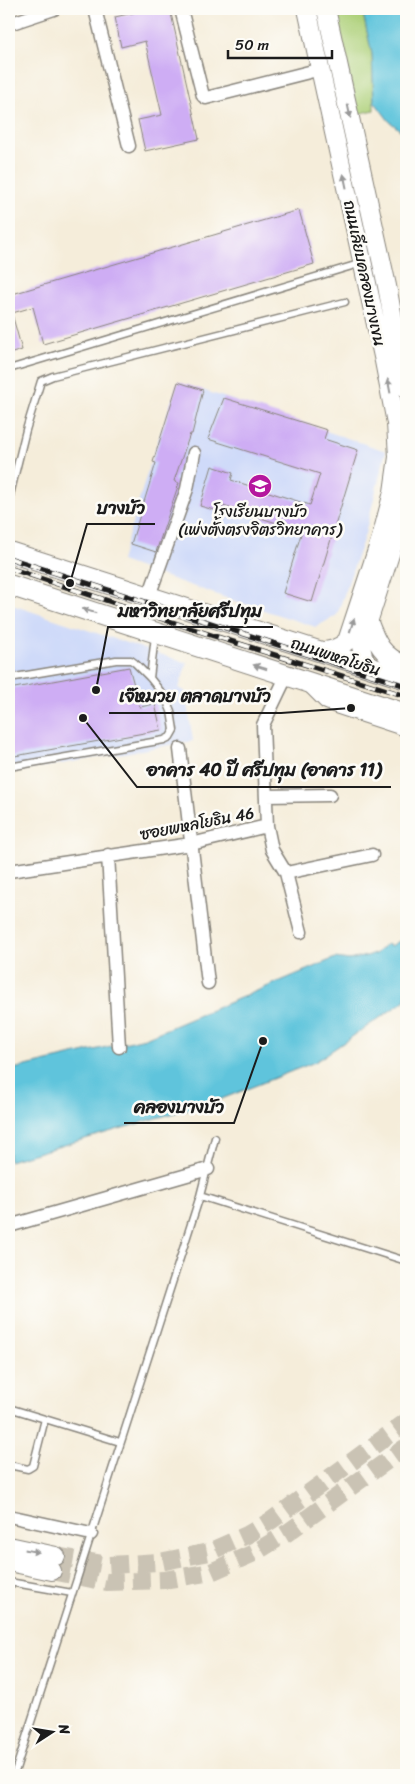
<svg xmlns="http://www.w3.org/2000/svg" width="415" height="1784" font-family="Sriracha,'Playpen Sans Thai',sans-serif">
	<rect width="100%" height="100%" fill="#fdfcf7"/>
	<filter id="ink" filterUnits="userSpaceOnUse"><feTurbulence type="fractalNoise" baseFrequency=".02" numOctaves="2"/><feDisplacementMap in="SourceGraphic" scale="10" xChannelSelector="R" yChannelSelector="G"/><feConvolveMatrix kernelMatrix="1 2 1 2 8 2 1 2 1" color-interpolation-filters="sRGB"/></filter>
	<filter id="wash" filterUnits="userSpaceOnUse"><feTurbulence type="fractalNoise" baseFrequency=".0096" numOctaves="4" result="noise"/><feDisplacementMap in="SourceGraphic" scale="20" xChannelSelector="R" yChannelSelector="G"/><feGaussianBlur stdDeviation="1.12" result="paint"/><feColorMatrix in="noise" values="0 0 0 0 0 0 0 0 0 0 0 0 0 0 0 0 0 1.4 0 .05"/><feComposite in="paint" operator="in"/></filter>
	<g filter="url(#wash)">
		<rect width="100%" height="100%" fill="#f5edda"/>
		<path fill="#cfdaf9" d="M178 382 386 451 365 534 337 615 316 627 226 598 121 561 149 467Z
			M9 604 187 663 179 688 185 691 193 741 9 773Z"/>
		<path fill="#add079" stroke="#64764a" d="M333 9H362L372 54 374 110 358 114Z"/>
		<path fill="#5ec4dc" stroke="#3d707c" d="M362 9H400L406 50V135L389 121 374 101 372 54Z
			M406 937V1000L315 1062 219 1100 9 1161V1070L145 1038 335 958 349 960 375 954 387 944 391 946Z"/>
		<g id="blocks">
			<path fill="#ceadf4" d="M150 9H170L199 139 145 151 138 120 162 115 145 41 121 47 115 17Z
				M299 210 314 264 43 344 33 307 9 314V295Z
				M12 314 22 350 9 354V315Z
				M178 382 203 390 192 434H190L174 481 179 483 156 552 131 544 156 463 153 462Z
				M224 398 327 430 324 439 358 450 312 602 283 593 302 531 223 506 221 512 200 506 212 466 233 473 231 480 310 505 320 474 208 439Z
				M129 667 140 707 155 704 161 730 9 757V689Z"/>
		</g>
	</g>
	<g filter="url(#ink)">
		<use href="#blocks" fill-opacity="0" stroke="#88847b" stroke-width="1"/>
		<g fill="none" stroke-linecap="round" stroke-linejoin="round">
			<path stroke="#cac3b4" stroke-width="18" stroke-dasharray="18 9" stroke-linecap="butt" d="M56 1556 108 1565 160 1562 209 1552 247 1535 272 1520 406 1422
				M52 1571 107 1582 164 1580 211 1572 254 1553 287 1533 406 1447"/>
			<g stroke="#88847b" stroke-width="9">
				<path id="lane" d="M9 369 362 263
					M9 499 26 430 41 381 53 376 345 302
					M9 678 116 660H131L135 663 150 678 165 697 171 711 174 730 170 737 164 740 9 767
					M150 678 155 636
					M200 1196 406 1261
					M9 1408 120 1442
					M9 1465 28 1469 33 1466 45 1419
					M9 1582 72 1593
					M14 1775 200 1196 215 1138"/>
			</g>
			<g stroke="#88847b" stroke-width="15">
				<path id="street" d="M95 9 129 146
					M181 9 203 96 206 98 321 69
					M9 24 54 9
					M149 596 187 489 194 453
					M287 675 263 725 267 826 272 850 286 873 301 932
					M180 749 208 983
					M266 796 330 795
					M108 855 119 1047
					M9 871 191 844 267 826
					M286 873 372 855
					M9 1226 208 1169
					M9 1516 91 1534"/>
			</g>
			<g stroke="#88847b" stroke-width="20">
				<path id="secondary" d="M307 9 384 361 396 423 398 457 393 492 381 538 347 641C338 649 330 651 318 651
					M326 9 387 286 406 388
					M368 620C376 642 382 657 406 665
					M371 668C364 661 362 655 361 644L394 542 406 495
					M310 683 327 700 339 705 406 727
					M9 1546 56 1556
					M9 1562 52 1571"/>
			</g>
			<g stroke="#88847b" stroke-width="22">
				<path id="primary" d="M9 552 406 679
					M9 585 406 714"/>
			</g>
			<use href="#lane" stroke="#fff" stroke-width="6"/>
			<use href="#street" stroke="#fff" stroke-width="12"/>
			<use href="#secondary" stroke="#fff" stroke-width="18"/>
			<use href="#primary" stroke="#fff" stroke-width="20"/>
			<g stroke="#1c1c1c" stroke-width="5.5">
				<path id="rail" d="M9 558 406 686
					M9 568 211 635 406 696"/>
			</g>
			<use href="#rail" stroke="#fdfcf7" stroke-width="4" stroke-dasharray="11" stroke-linecap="butt"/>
		</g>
		<defs><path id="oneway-solid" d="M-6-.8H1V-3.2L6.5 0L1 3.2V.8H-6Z" transform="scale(1.25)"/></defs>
		<g fill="#999">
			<use href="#oneway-solid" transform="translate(349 111) rotate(78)"/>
			<use href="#oneway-solid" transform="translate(345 181) rotate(-102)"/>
			<use href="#oneway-solid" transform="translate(389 386) rotate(-101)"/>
			<use href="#oneway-solid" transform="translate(89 611) rotate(-162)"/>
			<use href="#oneway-solid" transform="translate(352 625) rotate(-72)"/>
			<use href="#oneway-solid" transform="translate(260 667) rotate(-162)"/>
			<use href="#oneway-solid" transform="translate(32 1551) rotate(11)"/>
		</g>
	</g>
	<defs>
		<g id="school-disc" transform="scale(1.25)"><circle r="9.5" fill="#b5179e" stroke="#fdfcf7"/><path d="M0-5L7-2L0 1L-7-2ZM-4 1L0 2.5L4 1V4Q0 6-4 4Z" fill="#fff"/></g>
	</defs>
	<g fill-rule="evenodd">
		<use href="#school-disc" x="260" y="486"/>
	</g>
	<g text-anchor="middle" stroke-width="5" stroke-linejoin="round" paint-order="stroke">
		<g font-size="16" fill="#1c1c1c" stroke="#fdfcf7">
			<text transform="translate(365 273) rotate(78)" y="6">ถนนเลียบคลองบางเขน</text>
			<text transform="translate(336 656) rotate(18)" y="6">ถนนพหลโยธิน</text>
			<text transform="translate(197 823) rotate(-11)" y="6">ซอยพหลโยธิน 46</text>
		</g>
		<g font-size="16" fill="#1c1c1c" stroke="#fdfcf7">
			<text x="260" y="517">โรงเรียนบางบัว<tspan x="260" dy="18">(เพ่งตั้งตรงจิตรวิทยาคาร)</tspan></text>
		</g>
	</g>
	<path fill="none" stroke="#1c1c1c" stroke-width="2" d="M70 583L87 524H155M96 690L108 627H273M351 708L281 713H109M83 718L137 787H391M263 1041L234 1123H124"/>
	<g fill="#1c1c1c" stroke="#fdfcf7" stroke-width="2">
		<circle cx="70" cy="583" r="5"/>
		<circle cx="96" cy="690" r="5"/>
		<circle cx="351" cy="708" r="5"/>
		<circle cx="83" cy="718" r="5"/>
		<circle cx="263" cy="1041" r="5"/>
	</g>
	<g font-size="18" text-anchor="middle" font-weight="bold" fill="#1c1c1c" stroke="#fdfcf7" stroke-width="5" stroke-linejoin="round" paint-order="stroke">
		<text x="121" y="514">บางบัว</text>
		<text x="190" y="617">มหาวิทยาลัยศรีปทุม</text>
		<text x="195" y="702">เจ๊หมวย ตลาดบางบัว</text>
		<text x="264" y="776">อาคาร 40 ปี ศรีปทุม (อาคาร 11)</text>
		<text x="179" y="1113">คลองบางบัว</text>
	</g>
	<rect width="415" height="1784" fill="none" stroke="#fdfcf7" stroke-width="30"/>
	<g transform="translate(52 1732) rotate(78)" stroke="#fdfcf7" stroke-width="4" paint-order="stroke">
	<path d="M0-4L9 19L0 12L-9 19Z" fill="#1c1c1c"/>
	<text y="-8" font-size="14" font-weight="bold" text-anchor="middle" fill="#1c1c1c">N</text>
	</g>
	<path d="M228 50v8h104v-8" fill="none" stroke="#1c1c1c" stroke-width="2.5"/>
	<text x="235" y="50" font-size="15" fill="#1c1c1c" stroke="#fdfcf7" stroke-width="4" paint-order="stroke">50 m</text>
</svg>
